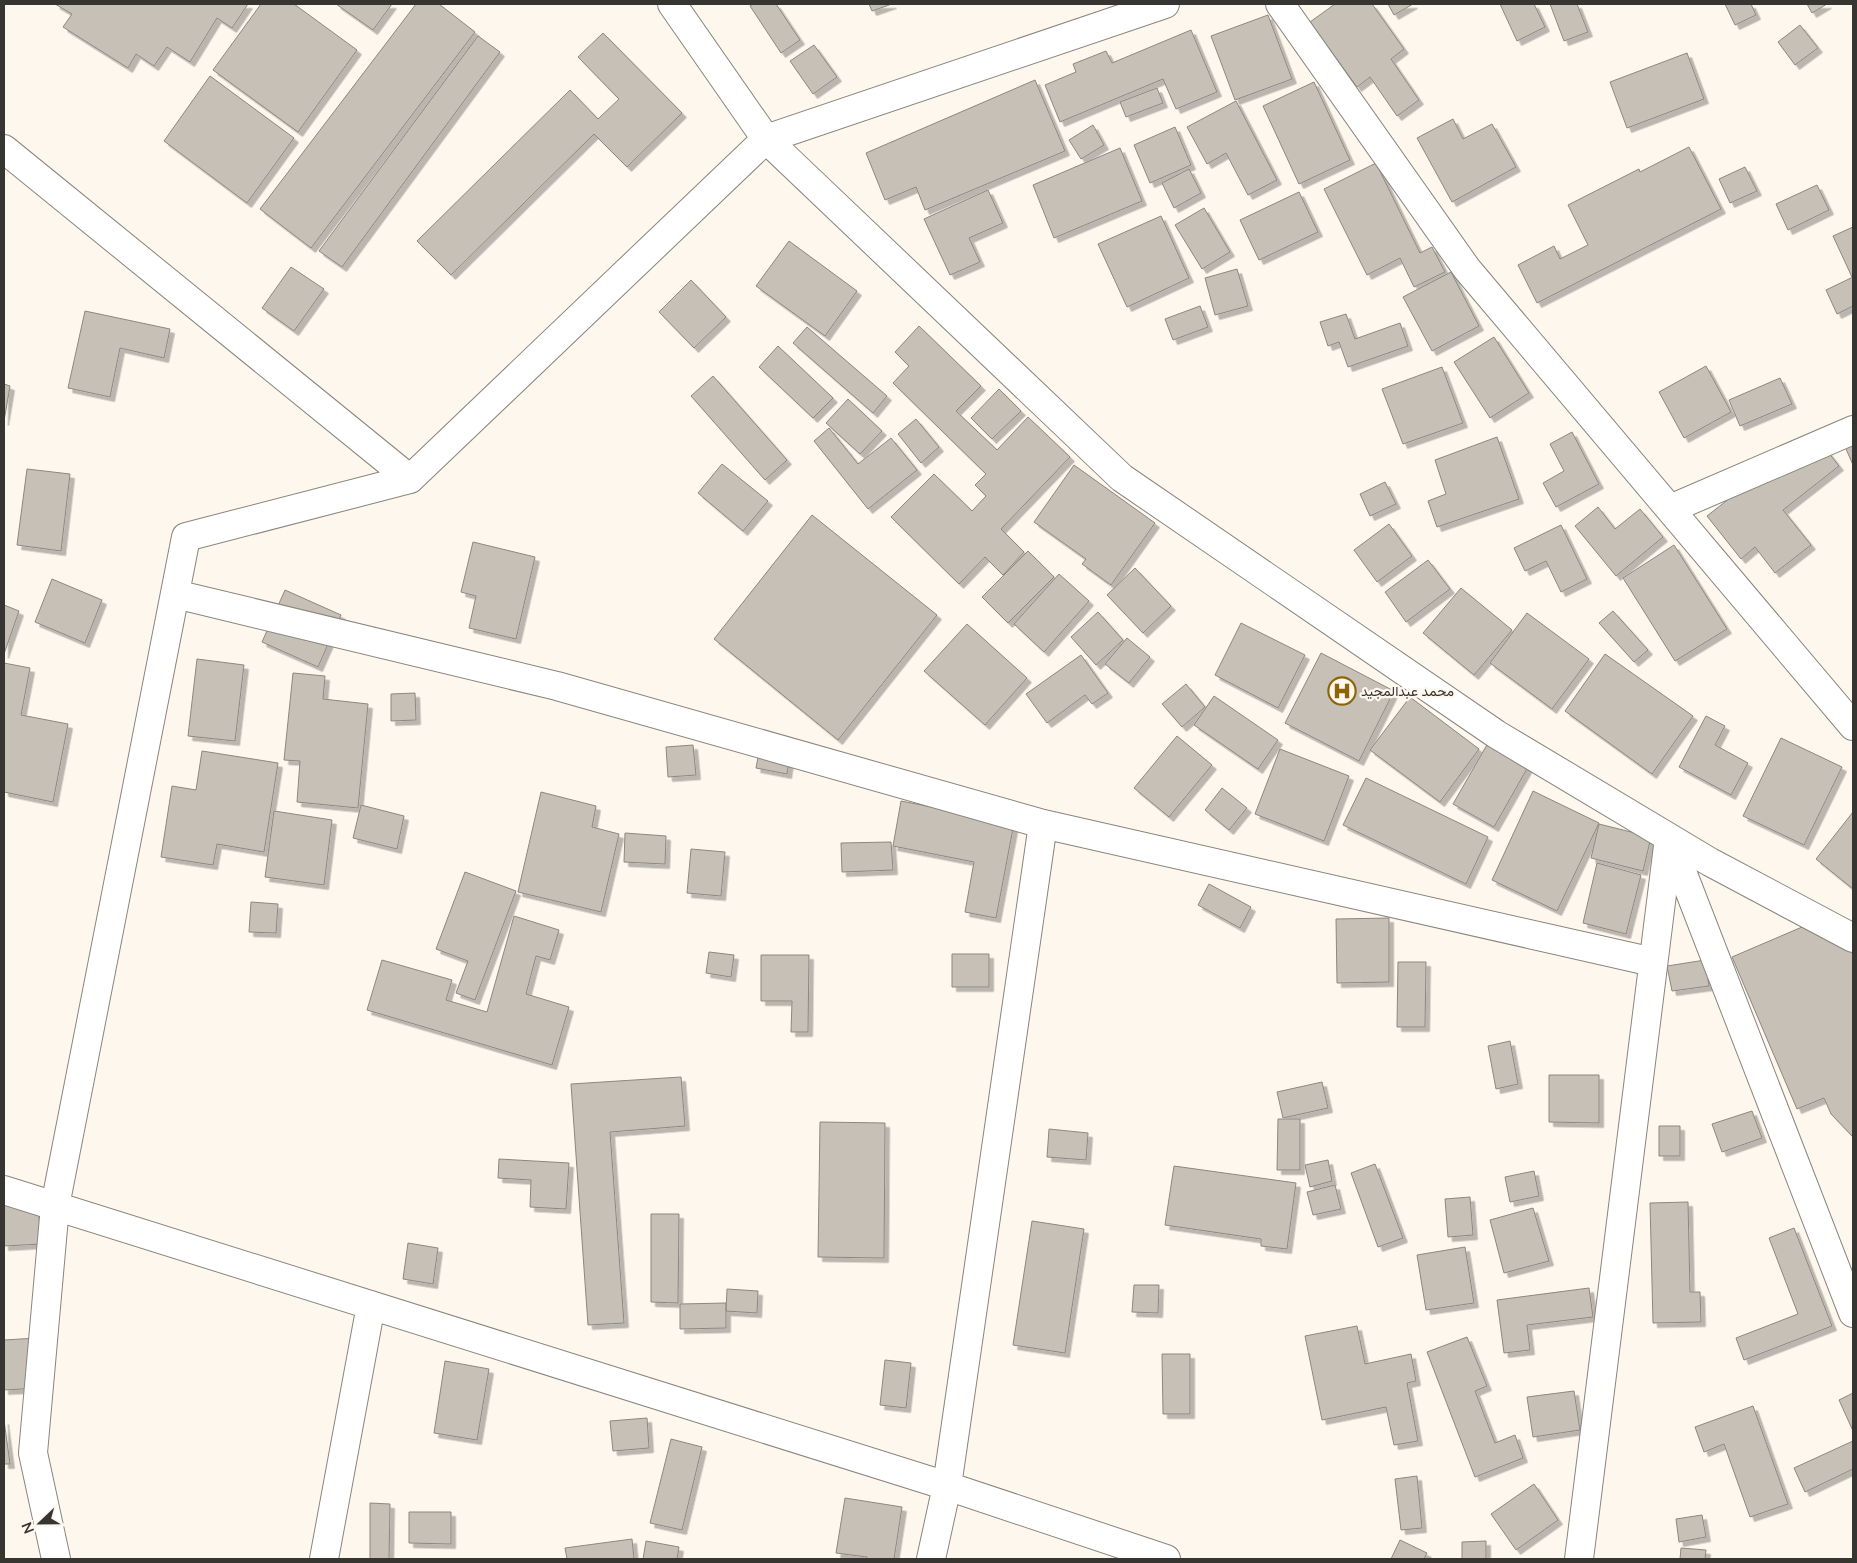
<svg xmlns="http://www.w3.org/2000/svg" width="1857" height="1563" font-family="Lato,Vazirmatn,sans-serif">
	<defs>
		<filter id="shadow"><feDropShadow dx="4.5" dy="4.5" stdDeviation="0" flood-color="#0004"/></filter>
	</defs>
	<rect width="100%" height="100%" fill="#fef7ee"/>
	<path fill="#c6c0b7" stroke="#8d877f" filter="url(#shadow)" d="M55 4H248L232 28 217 18 190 62 167 47 154 66 136 54 128 68 63 27 72 14Z
		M261 4H294L357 50 298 132 213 70Z
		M336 4H392L373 30Z
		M416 4H439L475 32 311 248 260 209Z
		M753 4H776L800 40 781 53 750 6Z
		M869 4H892L872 11Z
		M1335 4H1372L1404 49 1391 59 1419 100 1397 116 1370 77 1357 87 1310 22Z
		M1388 4H1413L1394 15Z
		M1500 4H1534L1545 27 1517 41Z
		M1550 4H1577L1588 32 1564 41Z
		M1725 4H1751L1756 15 1735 25Z
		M1807 4H1827L1812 13Z
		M1268 15 1292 79 1235 100 1211 36Z
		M1800 25 1818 48 1795 65 1778 42Z
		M1191 30 1217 92 1176 109 1163 79 1060 122 1045 85 1076 72 1073 64 1106 51 1112 63Z
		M603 33 682 113 627 167 594 134 451 275 417 241 570 90 598 119 619 99 578 57Z
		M478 36 500 52 342 267 319 251Z
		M814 45 837 77 813 94 790 61Z
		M1687 53 1704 99 1627 128 1610 82Z
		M210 76 294 138 247 203 164 141Z
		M1035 80 1065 151 925 210 916 187 885 200 866 153Z
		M1314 82 1350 160 1299 184 1263 106Z
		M1157 88 1163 103 1126 117 1120 102Z
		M1236 101 1277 180 1248 195 1226 153 1207 164 1187 127Z
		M1453 119 1463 139 1492 124 1516 167 1452 202 1417 138Z
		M1093 125 1104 145 1081 159 1069 140Z
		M1175 127 1191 165 1150 183 1134 145Z
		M1689 147 1721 209 1537 303 1518 265 1554 246 1560 259 1588 245 1568 205 1639 169 1640 172Z
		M1120 148 1142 201 1054 238 1033 185Z
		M1376 163 1420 253 1432 247 1445 272 1414 287 1400 258 1367 275 1324 189Z
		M1745 167 1757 191 1730 203 1719 179Z
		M1189 169 1201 193 1174 208 1162 183Z
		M1817 185 1829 210 1788 230 1776 204Z
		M988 190 1003 223 969 238 980 262 950 275 924 219Z
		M1299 192 1318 232 1259 260 1240 220Z
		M1204 208 1230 252 1202 269 1175 225Z
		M1161 216 1189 278 1127 307 1098 244Z
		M1853 227V276L1852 277 1833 236Z
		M789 241 857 291 825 336 756 286Z
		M291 267 324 289 294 331 262 308Z
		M1237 269 1248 306 1215 315 1205 278Z
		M1451 272 1479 326 1432 351 1403 297Z
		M1853 277V306L1837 314 1826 290Z
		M691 280 726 317 694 348 659 312Z
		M1200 306 1208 327 1173 340 1165 319Z
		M85 311 170 329 164 358 120 348 110 397 68 388Z
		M1346 314 1355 339 1400 323 1408 346 1348 367 1339 342 1328 346 1320 322Z
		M919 326 981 386 956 411 997 450 1028 417 1070 457 1001 529 1024 552 1003 575 985 557 959 584 891 517 934 474 972 511 986 496 975 485 986 474 893 383 909 366 895 352Z
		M807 327 887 396 873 413 793 343Z
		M1494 337 1529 393 1490 418 1454 362Z
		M778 346 833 398 813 418 759 367Z
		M1706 366 1731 412 1684 438 1659 392Z
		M1442 367 1463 423 1403 444 1382 389Z
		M713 376 787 460 765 480 691 396Z
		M1780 378 1792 404 1740 426 1729 400Z
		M4 384 10 386 4 421Z
		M999 389 1021 411 992 439 971 418Z
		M848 399 882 431 860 454 826 423Z
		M916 419 939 447 921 463 898 434Z
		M829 428 858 464 891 438 917 470 868 509 814 441Z
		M1572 432 1599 484 1556 507 1543 483 1564 471 1550 444Z
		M1813 433 1839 466 1783 510 1811 545 1775 573 1755 547 1741 559 1707 516Z
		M1497 437 1519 499 1437 527 1428 501 1446 494 1435 460Z
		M1853 438V465L1843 442Z
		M722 464 768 501 743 531 698 493Z
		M1074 465 1155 523 1111 585 1082 564 1086 559 1034 522Z
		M27 469 70 474 61 551 17 545Z
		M1385 482 1396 504 1370 516 1360 494Z
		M1598 507 1615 529 1640 509 1663 537 1616 576 1575 526Z
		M812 515 937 615 838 740 714 639Z
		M1389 524 1412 556 1377 582 1354 550Z
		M1561 525 1587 579 1561 592 1546 561 1525 571 1514 548Z
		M473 542 535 557 516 639 469 628 476 596 461 592Z
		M1674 545 1727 629 1675 661 1623 578Z
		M1028 551 1054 577 1008 623 982 597Z
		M1428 560 1450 589 1406 622 1385 592Z
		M1135 568 1171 606 1143 633 1107 595Z
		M1059 574 1089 601 1044 652 1014 624Z
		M52 579 102 600 85 643 35 622Z
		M1461 588 1512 630 1474 675 1423 633Z
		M285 590 341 615 318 667 262 642Z
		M4 605 19 611 4 654Z
		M1613 611 1648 650 1634 662 1599 623Z
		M1098 612 1123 640 1096 665 1071 637Z
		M1527 613 1589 659 1552 709 1490 663Z
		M1241 623 1305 655 1278 708 1215 675Z
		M967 624 1027 678 985 725 924 671Z
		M1127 638 1150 657 1129 683 1105 664Z
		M1321 653 1394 691 1359 761 1285 723Z
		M1605 654 1693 716 1652 774 1565 711Z
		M1081 655 1108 693 1092 704 1085 695 1047 723 1026 694Z
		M197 659 244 665 235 741 188 736Z
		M4 663 30 668 21 715 68 724 53 802 4 792Z
		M293 673 325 676 323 699 368 704 358 808 297 802 300 761 284 760Z
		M1186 684 1205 707 1182 727 1162 704Z
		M415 693 416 720 391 721V694Z
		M1214 696 1278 740 1258 769 1194 725Z
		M1410 697 1479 749 1440 802 1370 750Z
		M1706 716 1725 726 1715 745 1748 763 1731 795 1679 767Z
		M762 736 792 741 787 774 756 768Z
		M1177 736 1212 765 1169 817 1134 788Z
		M1781 738 1842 767 1804 845 1743 816Z
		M1488 743 1528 767 1494 827 1453 804Z
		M693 745 696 775 668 777 666 747Z
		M1280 749 1349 776 1324 841 1255 814Z
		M202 751 278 763 264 852 217 844 213 865 161 857 172 786 196 790Z
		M1366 778 1488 837 1466 884 1343 825Z
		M1222 788 1247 808 1229 830 1205 810Z
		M1533 791 1599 823 1557 911 1492 880Z
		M541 792 596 806 592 827 619 834 601 912 518 892Z
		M901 801 1014 823 996 918 965 912 974 862 893 846Z
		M361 805 404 816 397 849 353 838Z
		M274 811 332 820 324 885 265 877Z
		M1853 812V889L1816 859Z
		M1599 824 1651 837 1643 871 1591 858Z
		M625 833 666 836 665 864 624 862Z
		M891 842 893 870 842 872 841 843Z
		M691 849 725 852 721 896 687 893Z
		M1597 863 1641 875 1626 934 1583 923Z
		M465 872 516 891 475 1000 456 993 468 961 436 949Z
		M1209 884 1251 907 1240 928 1198 905Z
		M251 902 278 904 276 933 249 932Z
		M514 916 559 930 550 960 536 956 526 994 569 1007 552 1065 367 1010 382 960 452 980 446 1000 487 1012Z
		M1389 918V982L1337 983 1336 919Z
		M1823 918 1853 950V1137L1831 1114 1824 1098 1797 1109 1732 957Z
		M709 952 734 955 731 977 706 973Z
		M952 954H989V987H952Z
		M761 955H809L808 1032H791L792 1001H761Z
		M1705 960 1709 986 1672 991 1667 966Z
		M1398 962H1426L1425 1027H1397Z
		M1510 1041 1518 1084 1496 1089 1488 1046Z
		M1549 1075H1599V1123L1549 1122Z
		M681 1077 685 1126 610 1132 624 1323 588 1325 571 1084Z
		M1322 1082 1328 1108 1283 1118 1277 1092Z
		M1752 1111 1762 1138 1722 1152 1712 1124Z
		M1278 1119H1300V1170H1277Z
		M820 1122 885 1123 884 1258 818 1257Z
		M1659 1126H1680V1156H1659Z
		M1049 1129 1088 1133 1086 1160 1047 1157Z
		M499 1159 569 1163 566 1209 530 1207 531 1180 498 1178Z
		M1328 1160 1332 1181 1310 1187 1305 1165Z
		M1375 1164 1403 1238 1378 1247 1351 1173Z
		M1174 1166 1296 1183 1287 1249 1261 1246V1239L1165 1225Z
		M1534 1171 1539 1196 1510 1202 1505 1177Z
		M1335 1185 1341 1209 1313 1215 1307 1192Z
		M1470 1197 1473 1235 1448 1237 1445 1199Z
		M38 1202 41 1244 4 1246V1203Z
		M1688 1202 1690 1292H1700L1701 1322 1653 1323 1650 1203Z
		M1533 1208 1549 1261 1504 1273 1490 1220Z
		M651 1214H679L678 1303 651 1302Z
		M1032 1221 1084 1229 1065 1353 1013 1345Z
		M1794 1228 1832 1326 1744 1360 1736 1338 1798 1314 1769 1238Z
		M408 1243 438 1248 433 1284 403 1279Z
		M1465 1247 1474 1303 1426 1310 1417 1255Z
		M1134 1285H1159L1158 1313 1132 1312Z
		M1589 1288 1593 1317 1527 1325 1530 1350 1504 1353 1497 1300Z
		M727 1289 758 1291 757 1313 726 1311Z
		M726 1303V1328L680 1329V1304Z
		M1357 1326 1365 1364 1411 1354 1416 1381 1407 1383 1418 1441 1394 1445 1386 1407 1322 1420 1305 1336Z
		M1467 1337 1487 1386 1475 1391 1495 1443 1515 1435 1523 1458 1475 1477 1427 1352Z
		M37 1338 40 1388 4 1390V1340Z
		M1162 1354H1190V1414H1163Z
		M885 1360 911 1363 906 1408 880 1405Z
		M445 1361 489 1369 477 1440 434 1433Z
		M1574 1391 1580 1430 1533 1437 1527 1397Z
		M1853 1393V1431L1839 1400Z
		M1753 1406 1788 1504 1750 1517 1724 1444 1704 1452 1695 1427Z
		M647 1418 649 1448 613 1451 610 1421Z
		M4 1420 10 1464H4Z
		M671 1439 702 1447 682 1530 650 1523Z
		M1853 1441V1469L1805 1492 1794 1468Z
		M1417 1476 1422 1528 1401 1530 1395 1479Z
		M1534 1484 1558 1520 1516 1550 1491 1514Z
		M845 1498 902 1507 894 1559H867V1557L836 1553Z
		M370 1503 390 1504 389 1559H370Z
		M409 1512H451V1544L409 1543Z
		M1702 1515 1706 1537 1679 1542 1676 1519Z
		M632 1539 634 1559H567L565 1548Z
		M1400 1540 1427 1553 1424 1559H1391Z
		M646 1541 679 1547 677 1559H643Z
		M1486 1541V1559H1462V1542Z
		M1681 1548 1706 1550 1705 1559H1680Z"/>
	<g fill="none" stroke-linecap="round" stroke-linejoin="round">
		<g stroke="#8a857c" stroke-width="30">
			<path id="minor" d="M672 4 766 139 1122 478 1496 734 1710 862 1853 938
				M1280 4 1467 269 1853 726
				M4 149 410 479
				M1670 509 1853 430
				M175 594 557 686 1043 824 1653 962
				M4 1190 947 1486 1166 1559
				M56 1559 33 1453 55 1206 186 537 410 479 766 139 1165 4
				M324 1559 371 1305
				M931 1559 947 1486 1043 824
				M1579 1559 1669 838 1853 1313"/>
		</g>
		<use href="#minor" stroke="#fff" stroke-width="28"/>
	</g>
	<defs>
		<g id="hospital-ring" transform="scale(1.4375)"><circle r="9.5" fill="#fef7ee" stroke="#8e640a" stroke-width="1.5"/><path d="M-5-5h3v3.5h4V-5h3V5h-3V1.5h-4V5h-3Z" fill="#8e640a"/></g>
	</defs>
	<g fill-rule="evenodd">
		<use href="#hospital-ring" x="1342" y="691"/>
	</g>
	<g text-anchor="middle" stroke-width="4.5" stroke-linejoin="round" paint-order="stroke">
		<g font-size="14" fill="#373531" stroke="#fef7ee" text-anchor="start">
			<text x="1361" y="696">محمد عبدالمجيد</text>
		</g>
	</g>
	<rect width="1857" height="1563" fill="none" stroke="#373531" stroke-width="10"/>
	<g transform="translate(40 1523) rotate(248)" stroke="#fef7ee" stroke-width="4" paint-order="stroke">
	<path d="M0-4L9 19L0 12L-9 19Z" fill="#373531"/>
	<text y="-8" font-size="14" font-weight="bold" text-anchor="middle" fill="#373531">N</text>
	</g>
</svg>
